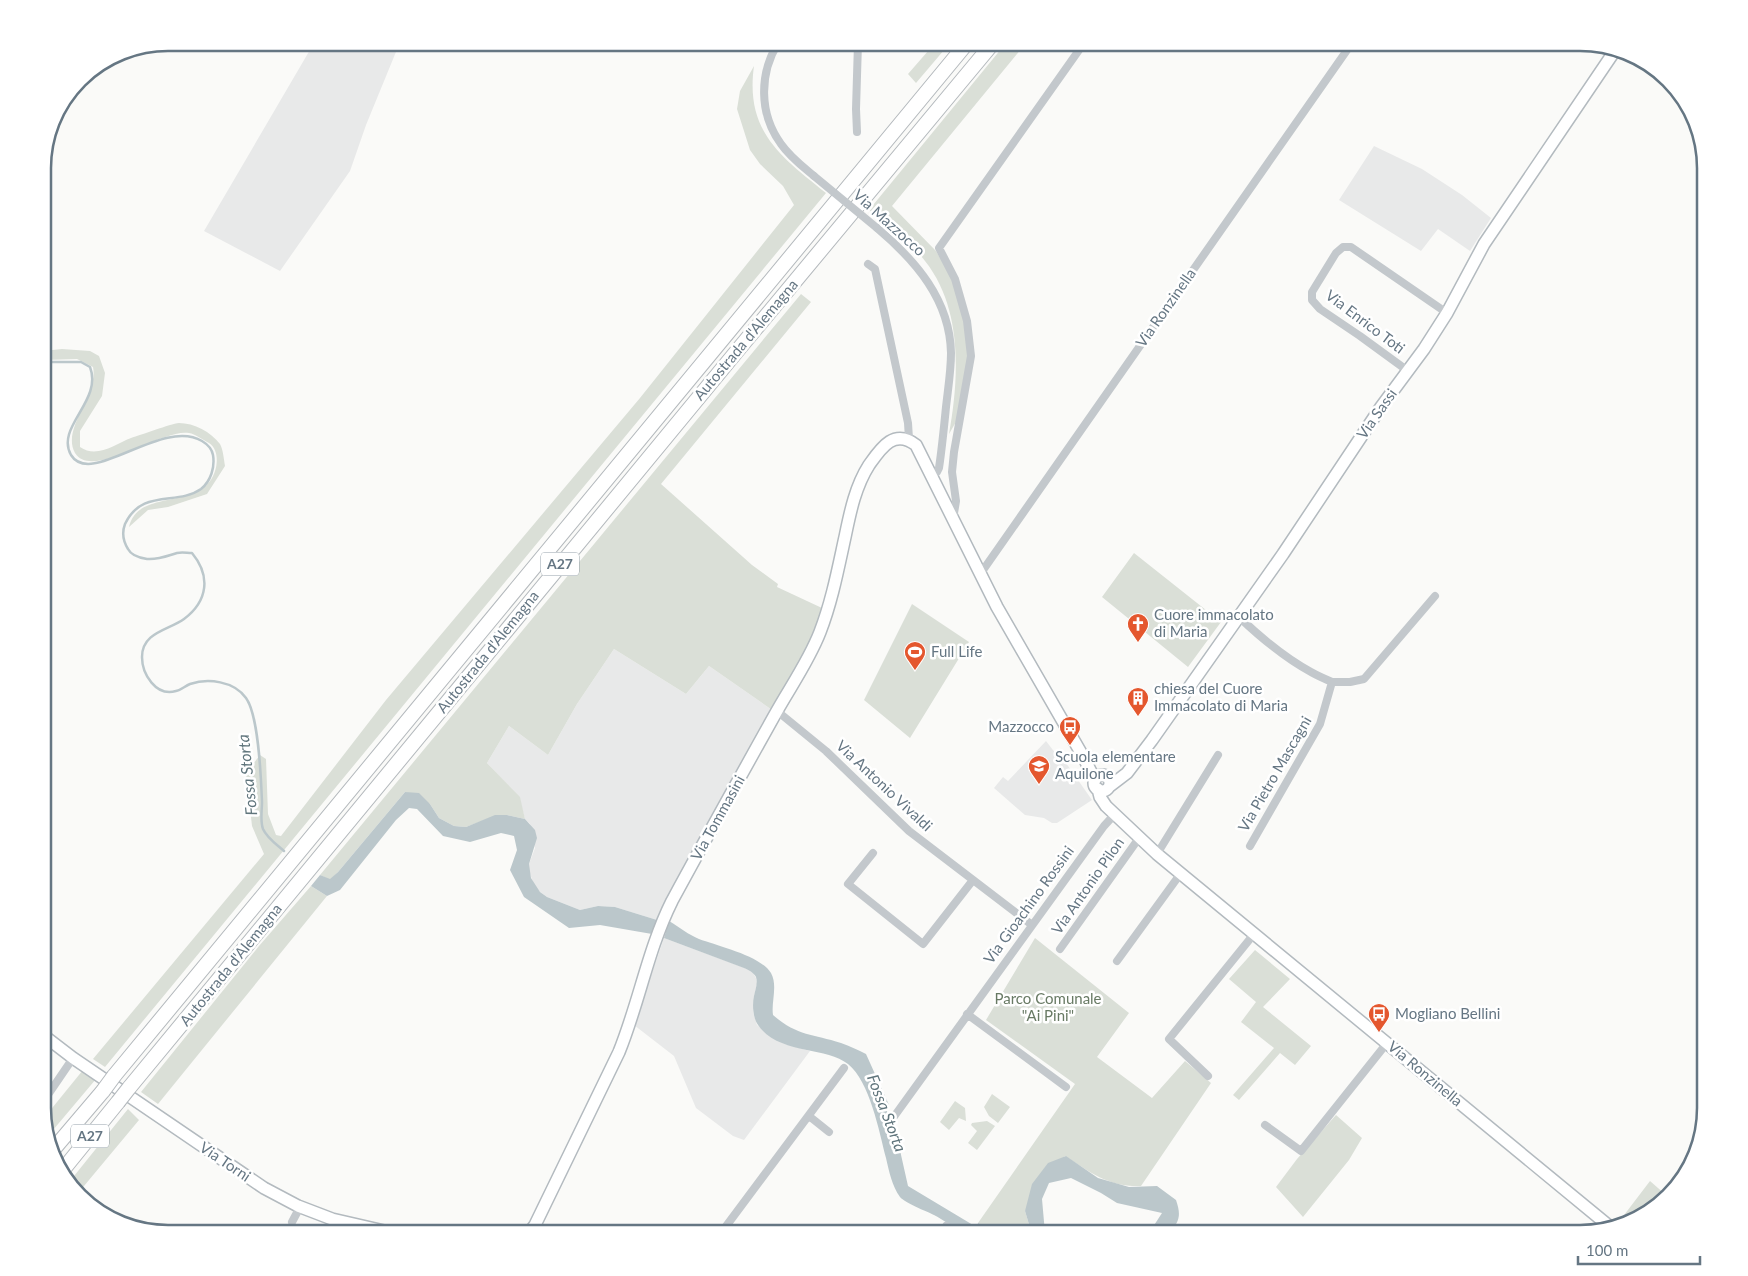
<svg xmlns="http://www.w3.org/2000/svg" width="1748" height="1276" font-family="Lato,sans-serif">
	<rect width="100%" height="100%" fill="#fafaf8"/>
	<path fill="#e8e9e9" d="M314 43H389L398 47 366 125 350 171 280 271 204 231Z
		M1374 146 1422 169 1462 195 1491 218 1470 251 1438 229 1421 251 1339 200Z
		M614 649 686 694 709 666 775 712 686 866 657 920 615 907 598 906 580 910 547 897 540 892 534 885 529 871V864L535 848 530 824 525 819 519 797 487 763 509 726 548 755 577 704Z
		M1046 741 1056 754 1059 753 1092 800 1057 823H1052L1044 818 1025 815 994 788 1003 777 1008 781Z
		M664 938 745 968 753 973 756 978 757 984 754 996 753 1012 757 1025 774 1038 785 1044 810 1051 744 1140 733 1136 696 1108 674 1056 634 1025Z"/>
	<path fill="#dadfd7" d="M935 43H950L916 83 908 74Z
		M1006 43H1026L892 206 936 251 961 293 971 349 964 408 949 434C959 378 963 309 925 261 910 241 889 226 869 210Z
		M754 66C745 131 780 156 826 193L105 1067 93 1059 264 854 252 826 246 773 260 755 266 759 268 814 276 835 281 836 386 700 640 398 794 205 783 186 760 164 750 150 737 109 740 91Z
		M801 294 811 302 661 484 752 565 778 584 777 587 822 608 810 643 775 712 709 666 686 694 614 649 577 704 548 755 509 726 487 763 520 797 525 819 507 815 495 816 466 827 454 826 439 818 430 804 405 792 338 872 330 880 320 875Z
		M62 349 90 351 99 356 105 373 102 396 80 431V447C97 459 115 444 131 438 141 435 170 424 179 423 194 423 211 432 220 444 223 449 224 460 225 466L207 494 168 507 148 510 129 527C138 487 202 512 215 471 218 462 218 449 209 443 203 440 195 434 189 433 162 428 92 481 75 453 61 428 99 395 93 367L77 359 43 360V351Z
		M1134 553 1221 622 1188 667 1102 597Z
		M912 604 969 642 910 738 864 700Z
		M311 886 327 896 158 1104 141 1092 259 946Z
		M1035 938 1129 1013 1097 1057 1152 1098 1185 1061 1211 1083 1141 1186C1109 1187 1091 1173 1065 1156L1025 1211 1031 1231 1029 1233H1001L978 1223 1075 1084 986 1020Z
		M1255 950 1290 979 1263 1007 1311 1046 1295 1065 1280 1053 1239 1100 1233 1095 1274 1048 1241 1022 1256 1002 1229 979Z
		M83 1070 96 1079 48 1136 44 1118Z
		M992 1094 1010 1107 998 1123 989 1116 984 1107Z
		M955 1101 965 1108 966 1121 959 1118 949 1130 940 1122Z
		M128 1109 139 1120 79 1192 70 1181Z
		M1336 1115 1362 1138 1349 1160 1303 1217 1276 1187 1297 1159Z
		M987 1121 995 1126 977 1150 968 1143 977 1131 971 1125 972 1123Z
		M1650 1181 1666 1195 1635 1220 1620 1224 1618 1223Z"/>
	<path fill="#bbc7cb" d="M405 792 419 793 430 804 439 818 454 826 466 827 495 815H507L525 819 535 830 537 838 529 864 531 878 540 892 547 897 580 910 598 906 615 907 657 920 652 934 600 925 569 928 524 897 510 870 517 850 514 836 501 833 470 842 443 836 417 809 409 808 396 820 340 890 327 896 311 886 320 875 330 879 338 872Z
		M669 921C679 927 689 935 699 939 718 946 761 956 771 973 778 986 771 1002 773 1015 797 1036 813 1034 841 1043 850 1046 858 1050 866 1054L889 1105 886 1109 897 1137 908 1186 973 1225 977 1227 978 1223 1001 1233C992 1233 971 1236 963 1232 953 1228 944 1220 934 1215 926 1211 905 1203 900 1197 892 1186 889 1171 886 1158 879 1131 870 1082 848 1064 826 1046 779 1055 758 1025 753 1018 752 1005 754 996 755 990 758 984 756 977 754 973 749 970 744 968L664 938Z
		M1066 1156 1098 1178 1129 1187 1157 1186 1176 1200C1181 1215 1180 1220 1170 1233H1149L1162 1213 1117 1203 1101 1193 1071 1178 1049 1183 1042 1199 1045 1233H1029L1031 1231 1025 1211 1032 1184 1048 1163Z"/>
	<g fill="none" stroke-linecap="round" stroke-linejoin="round">
		<path stroke="#bbc7cb" stroke-width="2.5" d="M43 362H81L90 367C103 401 55 427 71 455 91 488 162 417 202 441 207 444 212 449 213 455 215 467 211 481 201 489 177 506 142 488 125 524 122 532 123 541 128 549 131 555 140 558 147 559 158 560 167 556 177 553 182 552 187 553 192 553 211 576 208 601 184 619 169 630 142 632 142 657 142 674 156 697 176 691 181 690 185 686 190 684 208 678 234 681 246 698 259 716 261 779 262 802 262 810 260 821 263 829 267 838 276 844 284 851"/>
		<g stroke="#b3babf" stroke-width="14">
			<path id="secondary" d="M1094 783a8 8 0 1 1 16 0a8 8 0 1 1-16 0Z
				M1110 786 1127 773 1152 740 1283 554 1381 407 1424 349 1447 313 1484 244 1616 49
				M1098 789 1100 797 1106 806 1157 854 1609 1226
				M43 1035 73 1058 264 1188 298 1206 332 1219 393 1233
				M529 1233 535 1225 619 1052C639 1003 648 949 672 901 705 840 739 779 773 718 788 690 808 663 820 632 832 601 838 569 845 537 850 513 855 487 869 465 881 448 894 428 916 445L997 607 1084 758 1095 780"/>
		</g>
		<g stroke="#b4b9bd" stroke-width="16">
			<path id="highway" d="M114 1076 967 43
				M129 1088 737 351 993 43
				M52 1151 103 1091
				M62 1171 118 1102"/>
		</g>
		<path stroke="#c3c8cc" stroke-width="8" d="M778 43C759 74 759 114 781 144 790 157 802 166 814 176
			M857 132 856 109 858 43
			M877 228C916 261 950 300 951 353 951 371 948 389 946 407 944 427 942 448 939 468L937 472 932 476
			M868 264 875 269 908 423 909 439
			M1408 371 1360 336 1320 309 1312 300V292L1336 253 1343 247H1351L1447 313
			M953 519 956 501 952 472 954 452 971 356 967 321 955 279 939 248 1084 43
			M981 573 1352 43
			M1239 617C1258 635 1287 659 1311 672 1318 676 1325 679 1332 682L1320 724 1250 846
			M1332 682H1350L1364 679 1435 596
			M777 711 826 751 909 831 1032 925
			M873 853 848 884 923 944 973 880
			M1157 854 1218 755
			M1060 949 1139 838
			M1117 961 1181 873
			M967 1014 1066 1087
			M1208 1076 1169 1039 1254 934
			M43 1102 73 1058
			M809 1116 829 1132
			M893 1118 1104 826 1115 814
			M1265 1125 1301 1151 1387 1043
			M292 1222 300 1207
			M946 1226 958 1233
			M721 1233 844 1068"/>
		<use href="#secondary" stroke="#fff" stroke-width="11"/>
		<use href="#highway" stroke="#fff" stroke-width="14"/>
		<g stroke="#b4b9bd" stroke-width="16" stroke-linecap="butt">
			<path id="highway-bridge" d="M103 1091 114 1076
				M118 1102 129 1088"/>
		</g>
		<path stroke="#c3c8cc" stroke-width="8" d="M814 176 877 228"/>
		<use href="#highway-bridge" stroke="#fff" stroke-width="14"/>
	</g>
	<defs>
		<g id="church-pin" transform="scale(1.125)"><path d="M0 17L-7.5 6A9.5 9.5 0 1 1 7.5 6Z" fill="#e4572e" stroke="#fff"/><path d="M-1.2-6h2.4v3.5h3.3v2.4h-3.3V6h-2.4V-.1h-3.3v-2.4h3.3Z" fill="#fff"/></g>
		<g id="stadium-pin" transform="scale(1.125)"><path d="M0 17L-7.5 6A9.5 9.5 0 1 1 7.5 6Z" fill="#e4572e" stroke="#fff"/><path d="M0-5a6.5 5 0 1 0 0 10a6.5 5 0 1 0 0-10ZM-3.5-1.8h7v3.6h-7Z" fill="#fff"/></g>
		<g id="building-pin" transform="scale(1.125)"><path d="M0 17L-7.5 6A9.5 9.5 0 1 1 7.5 6Z" fill="#e4572e" stroke="#fff"/><path d="M-4-6H4V6H1V3H-1V6H-4ZM-2.5-4.3h1.7v1.8h-1.7ZM.8-4.3h1.7v1.8H.8ZM-2.5-1h1.7V.8h-1.7ZM.8-1h1.7V.8H.8Z" fill="#fff"/></g>
		<g id="bus-pin" transform="scale(1.125)"><path d="M0 17L-7.5 6A9.5 9.5 0 1 1 7.5 6Z" fill="#e4572e" stroke="#fff"/><path d="M-5-6H5V4H4V6H2V4H-2V6H-4V4H-5ZM-3.5-4V0h7V-4ZM-3.5 1.2v1.5H-2V1.2ZM2 1.2v1.5H3.5V1.2Z" fill="#fff"/></g>
		<g id="school-pin" transform="scale(1.125)"><path d="M0 17L-7.5 6A9.5 9.5 0 1 1 7.5 6Z" fill="#e4572e" stroke="#fff"/><path d="M0-5L7-2L0 1L-7-2ZM-4 1L0 2.5L4 1V4Q0 6-4 4Z" fill="#fff"/></g>
	</defs>
	<g fill-rule="evenodd">
		<use href="#church-pin" x="1138" y="624"/>
		<use href="#stadium-pin" x="915" y="652"/>
		<use href="#building-pin" x="1138" y="698"/>
		<use href="#bus-pin" x="1070" y="727"/>
		<use href="#school-pin" x="1039" y="766"/>
		<use href="#bus-pin" x="1379" y="1014"/>
	</g>
	<g text-anchor="middle" stroke-width="5" stroke-linejoin="round" paint-order="stroke">
		<g fill="#fff" stroke="#939fa8" stroke-width="1">
			<rect x="541" y="552.5" width="38" height="23" rx="4"/>
			<rect x="71" y="1124.5" width="38" height="23" rx="4"/>
		</g>
		<g font-size="14" font-weight="bold" fill="#657683">
			<text x="560" y="569">A27</text>
			<text x="90" y="1141">A27</text>
		</g>
		<g font-size="15" fill="#657683" stroke="#fff">
			<text transform="translate(889 223) rotate(42)" y="5">Via Mazzocco</text>
			<text transform="translate(1166 308) rotate(-55)" y="5">Via Ronzinella</text>
			<text transform="translate(1365 322) rotate(37)" y="5">Via Enrico Toti</text>
			<text transform="translate(746 340) rotate(-50)" y="5">Autostrada d'Alemagna</text>
			<text transform="translate(1377 414) rotate(-55)" y="5">Via Sassi</text>
			<text transform="translate(488 652) rotate(-51)" y="5">Autostrada d'Alemagna</text>
			<text transform="translate(1275 774) rotate(-60)" y="5">Via Pietro Mascagni</text>
			<text transform="translate(884 786) rotate(43)" y="5">Via Antonio Vivaldi</text>
			<text transform="translate(718 818) rotate(-61)" y="5">Via Tommasini</text>
			<text transform="translate(1088 886) rotate(-55)" y="5">Via Antonio Pilon</text>
			<text transform="translate(1029 905) rotate(-54)" y="5">Via Gioachino Rossini</text>
			<text transform="translate(231 965) rotate(-51)" y="5">Autostrada d'Alemagna</text>
			<text transform="translate(1425 1074) rotate(40)" y="5">Via Ronzinella</text>
			<text transform="translate(225 1162) rotate(34)" y="5">Via Torni</text>
		</g>
		<g font-size="15" fill="#657683" stroke="#fff" text-anchor="start">
			<text x="1154" y="620">Cuore immacolato<tspan x="1154" dy="17">di Maria</tspan></text>
			<text x="931" y="657">Full Life</text>
			<text x="1154" y="694">chiesa del Cuore<tspan x="1154" dy="17">Immacolato di Maria</tspan></text>
			<text x="1054" y="732" text-anchor="end">Mazzocco</text>
			<text x="1055" y="762">Scuola elementare<tspan x="1055" dy="17">Aquilone</tspan></text>
			<text x="1395" y="1019">Mogliano Bellini</text>
		</g>
		<g font-size="15" fill="#687a64" stroke="#fff">
			<text x="1048" y="1004">Parco Comunale<tspan x="1048" dy="17">"Ai Pini"</tspan></text>
		</g>
		<g font-size="16" font-style="italic" fill="#60757c" stroke="#fff">
			<text transform="translate(247 775) rotate(-96)" y="6">Fossa Storta</text>
			<text transform="translate(887 1113) rotate(69)" y="6">Fossa Storta</text>
		</g>
	</g>
	<path d="M0 0H1748V1276H0ZM168 51H1580A117 117 0 0 1 1697 168V1108A117 117 0 0 1 1580 1225H168A117 117 0 0 1 51 1108V168A117 117 0 0 1 168 51Z" fill="#fff" fill-rule="evenodd"/>
	<path fill="none" stroke="#657683" stroke-width="2.5" d="M168 51H1580A117 117 0 0 1 1697 168V1108A117 117 0 0 1 1580 1225H168A117 117 0 0 1 51 1108V168A117 117 0 0 1 168 51Z"/>
	<path d="M1578 1256v8h122v-8" fill="none" stroke="#657683" stroke-width="2.5"/>
	<text x="1586" y="1256" font-size="15" fill="#657683" stroke="#ffffff" stroke-width="4" paint-order="stroke">100 m</text>
</svg>
